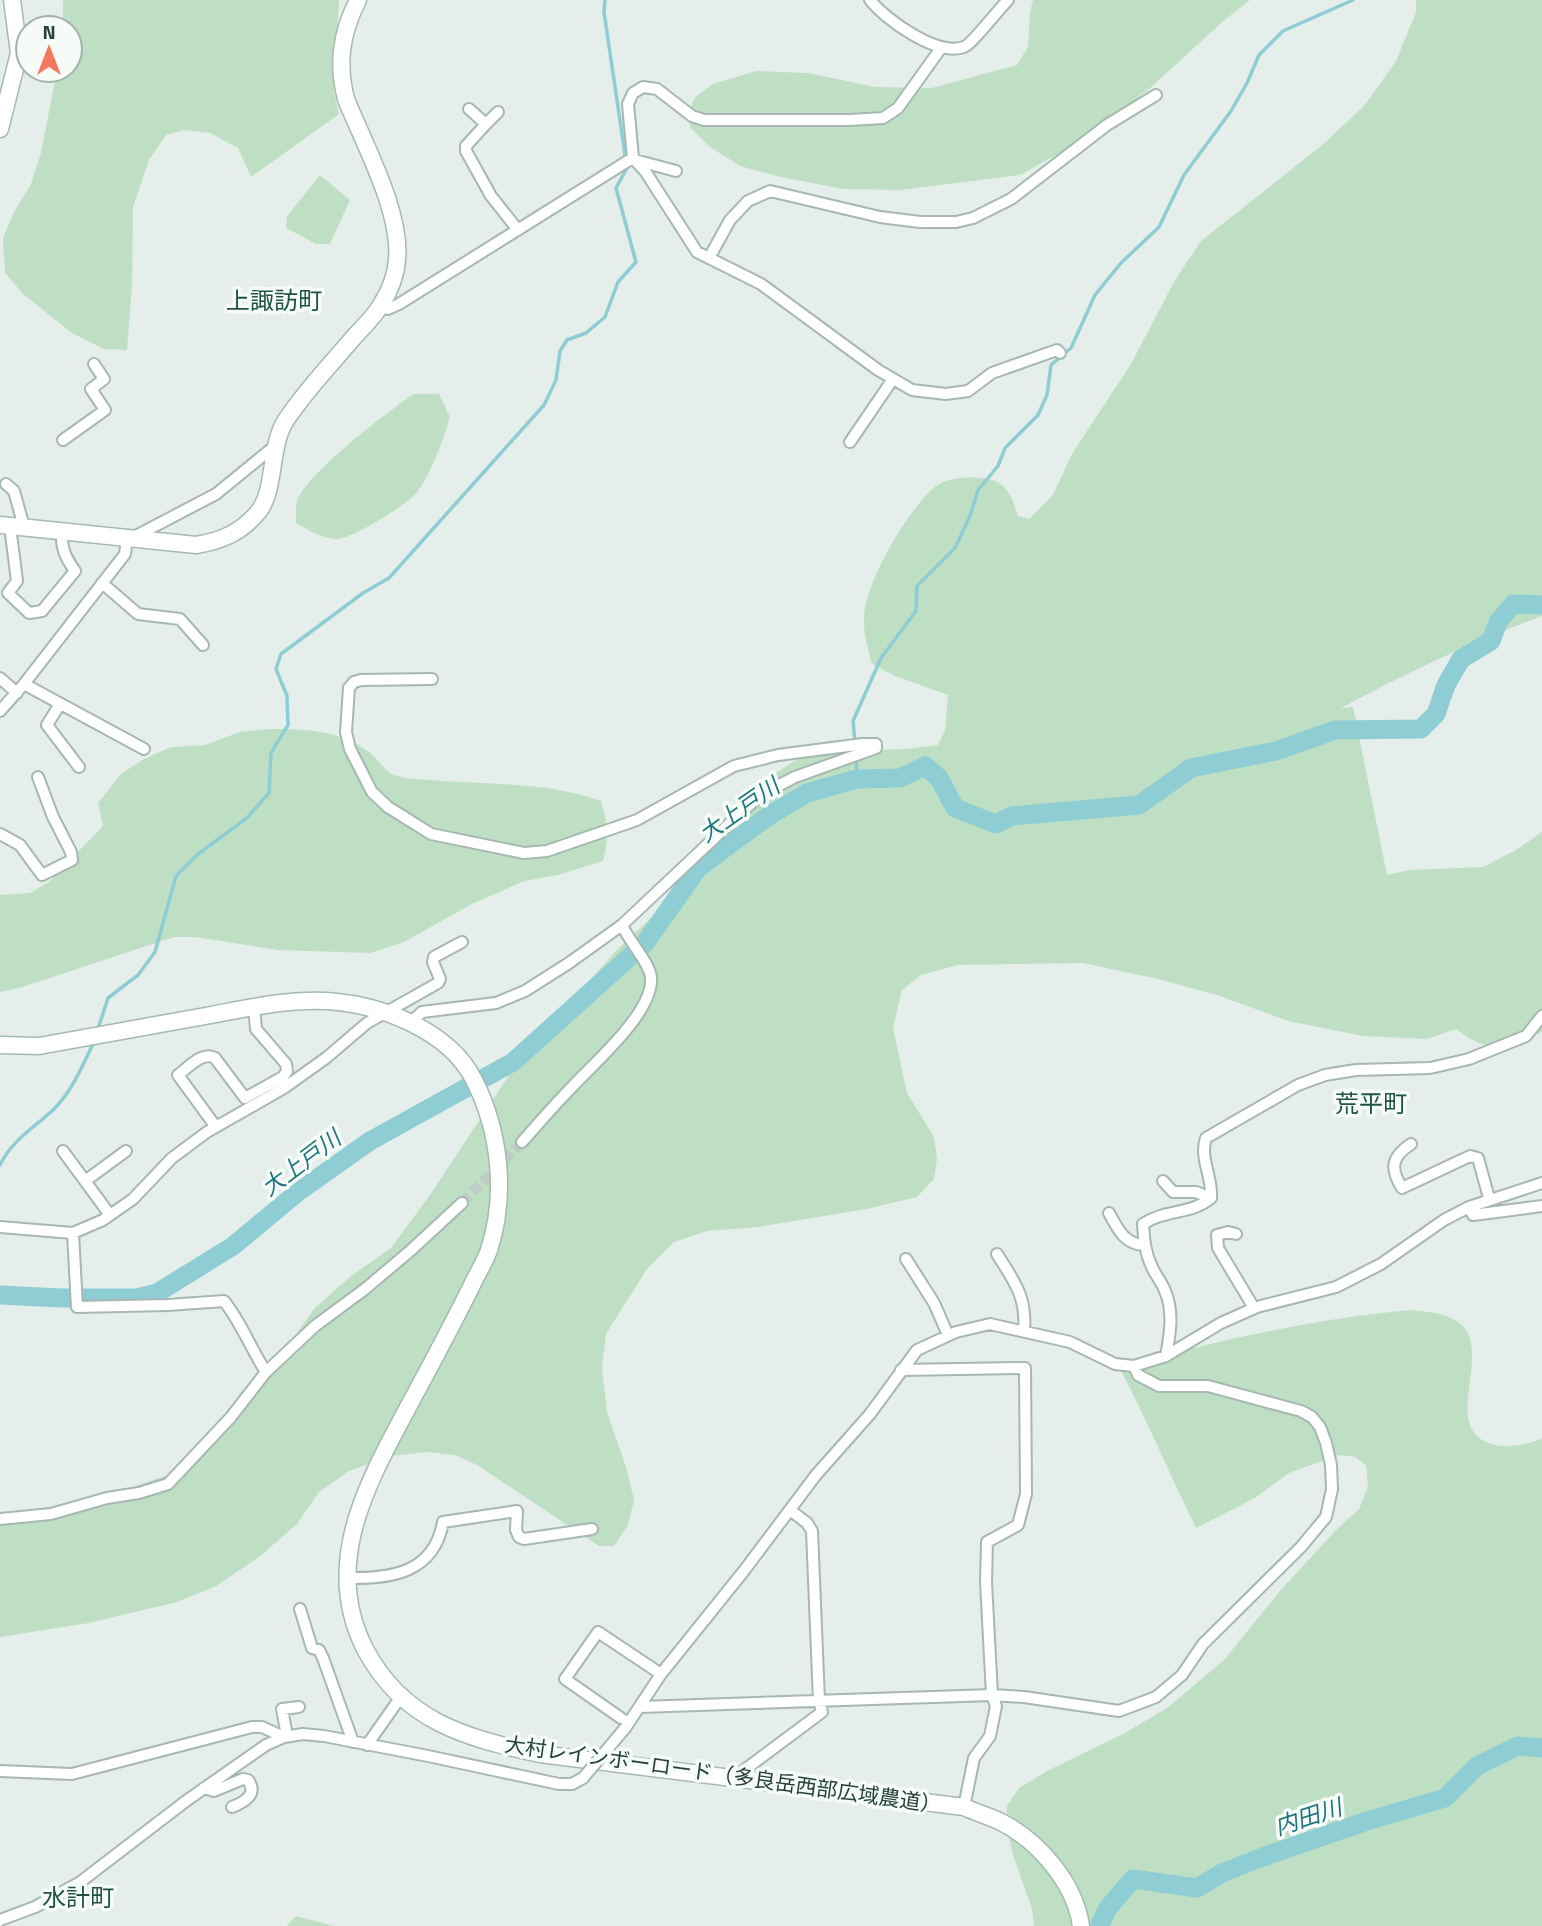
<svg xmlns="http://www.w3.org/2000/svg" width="1542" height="1926" font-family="'Titillium Web','Noto Sans JP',sans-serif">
	<rect width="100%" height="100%" fill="#e5eeea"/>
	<path fill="#bfdfc5" d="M63 0H339L334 92 339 114 251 177 238 148 210 133 184 130 166 135 149 160 133 207 132 286 127 350 104 349 72 333 23 294 5 273 3 238 13 214 31 184 41 153 57 70H70V28H63Z
		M1033 0H1250L1221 23 1149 89 1083 140 1020 175 900 190 843 189 781 177 740 166 710 147 690 127 689 112 695 97 713 84 756 71 808 73 875 87 932 88 1017 65 1028 47 1030 12Z
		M1416 0H1542V616C1472 642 1407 673 1341 708L1353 707 1387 875 1409 870 1483 867 1516 850 1542 832V1032C1504 1047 1491 1056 1456 1029L1427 1039 1363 1036 1288 1021 1220 996 1158 979 1083 963 958 965 921 975 902 990 893 1028 907 1093 934 1137 937 1158 934 1179 917 1197 867 1209 758 1227 707 1231 674 1242 647 1269 606 1334 602 1368 607 1412 626 1467 634 1500 628 1525 614 1546H599L477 1465 455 1455 427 1452 391 1456 349 1471 319 1492 297 1524 259 1557 216 1586 177 1602 89 1623 0 1637V1517L115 1493 168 1475 201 1455 275 1363 315 1308 351 1276 391 1248 430 1195 525 1051 618 949 673 897 730 814 769 777 796 760 846 751 906 749 938 745 945 730 948 695 895 676 872 664C868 649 863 632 864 616 866 581 908 509 935 487 948 477 966 477 981 478 1005 479 1012 495 1018 516L1029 519 1053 495 1072 454 1131 364 1175 280 1201 241 1321 146 1364 106 1396 61 1416 12Z
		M320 175 350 200 330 244H316L286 228 287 216Z
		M414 394H439L450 417C444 438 431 474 418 491 409 504 350 540 336 539 320 538 309 530 296 523 296 516 295 508 297 501 307 473 387 412 414 394Z
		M268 729C303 729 336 729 366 750 376 756 383 770 394 775 408 780 427 779 442 781 496 785 549 782 601 801 608 822 609 839 603 861L558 875 524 881 472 904 404 942 370 953 278 950 195 937H174L19 988 0 992V895L30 893 49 882 103 826 98 803 121 774 142 760 171 747 205 745 240 732Z
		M1411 1310C1427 1312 1444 1312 1458 1322 1497 1349 1436 1432 1495 1445 1509 1448 1529 1445 1542 1438V1926H1034L1032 1909 1013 1855 1007 1829V1806L1019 1788 1047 1771 1123 1734 1167 1708 1224 1660 1279 1592 1336 1530 1359 1509 1368 1487 1366 1465 1355 1457 1340 1455 1308 1466 1289 1473 1255 1498 1196 1528C1170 1475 1147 1420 1119 1367 1216 1341 1312 1319 1411 1310Z
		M296 1916 334 1926H287Z"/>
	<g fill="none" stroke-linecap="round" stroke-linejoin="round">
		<path stroke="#8ecdd3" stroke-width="3.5" d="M855 742 853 721 881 658 916 611 917 586 955 548 970 516 978 490 998 466 1005 448 1038 415 1047 395 1051 365 1071 348 1095 295 1121 263 1159 227 1184 175 1231 111 1247 83 1259 55 1283 31 1353 0
			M856 759 857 779
			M97 1032 108 998 138 975 155 952 176 876 198 854 247 818 269 793 271 753 288 725 287 696 276 669 281 654 363 593 389 578 544 405 556 380 560 351 567 340 586 333 605 317 618 282 636 262 616 188 627 168 604 12 605 0
			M0 1165C12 1140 34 1128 54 1109 73 1090 82 1066 94 1042"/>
		<path stroke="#8ecdd3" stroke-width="19" d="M0 1295 61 1298H137L157 1293 233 1246 298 1192 370 1141 513 1062 645 943 698 868 767 817 807 793 857 779 900 778 925 766 939 778 955 808 996 824 1012 816 1139 805 1191 768 1276 751 1335 730 1421 729 1436 714 1446 685 1461 659 1491 641 1498 622 1513 604 1542 605
			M1099 1926 1108 1908 1133 1879 1197 1888 1222 1873 1260 1858 1367 1821 1445 1798 1477 1766 1518 1746 1542 1748"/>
		<path stroke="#becbc6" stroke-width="10" stroke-dasharray="10 5" stroke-linecap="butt" d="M462 1203 522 1142"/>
		<g stroke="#a7b7b1" stroke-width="14">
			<path id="street" d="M870 0C885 19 937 57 964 47 971 45 999 9 1008 0
				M941 48 898 108 883 118 850 120H704L692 116 657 89 643 87 633 93 628 104 633 158 645 171 697 252 761 284 878 370 912 390 946 394 968 391 992 373 1057 350 1060 353
				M469 109 486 124 466 146V151L491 196 518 230
				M486 124 498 112
				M709 258 730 220 748 201 770 191 880 217 920 222H956L973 218 1011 199 1107 125 1156 95
				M381 306 388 309 399 304 631 159 676 171
				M63 440 105 410 91 389 104 379 94 364
				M850 442 893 379
				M6 484 14 491 24 527
				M10 526 17 581 8 593 29 613 42 611 75 571C65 557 61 548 62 531
				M132 538 216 494 276 445
				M102 583 138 614 180 619 203 645
				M0 678 17 693
				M432 679 361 680 354 682 349 688 346 732 350 749 372 792 388 807 431 834 524 853 547 851 637 820 734 766 778 755 863 744H876V748
				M24 684 144 749
				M60 704 47 725 79 767
				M0 711 24 684 125 554 127 538
				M0 834 20 845 42 875 72 860 71 852 53 817 38 777
				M410 1023 422 1012 496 1003 525 991 569 963 622 925 760 795 795 777 876 748
				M216 1127 178 1075C189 1067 202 1051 215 1058L245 1098 283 1077 287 1071 286 1064 256 1029 254 1007
				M522 1142C539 1123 555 1104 573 1086 595 1062 654 1012 651 977 649 962 628 940 622 925
				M1411 1144C1391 1157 1390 1169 1402 1188L1470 1156 1478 1158 1489 1198
				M63 1151 110 1215
				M85 1181 126 1151
				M1163 1181 1173 1192H1196L1211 1198
				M1469 1207 1473 1215 1542 1206
				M1109 1213C1118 1229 1124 1244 1144 1245
				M0 1227 73 1233 103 1220 133 1199 172 1158 207 1132 284 1088 326 1058 367 1023 438 983 440 979 433 962 434 957 462 942
				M73 1233 77 1307 168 1305 224 1301C241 1322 251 1349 266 1372
				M1236 1234 1228 1232 1217 1235 1218 1248 1254 1308
				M997 1254C1014 1281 1027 1297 1024 1331
				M906 1259 934 1303 948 1335
				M1166 1356C1170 1335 1174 1311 1165 1291 1162 1282 1155 1275 1152 1267 1145 1253 1144 1239 1143 1224 1165 1209 1191 1215 1211 1198 1213 1178 1199 1158 1206 1138L1298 1085 1325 1075 1356 1070 1430 1068 1469 1059 1526 1036 1542 1016
				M901 1370 1025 1368 1026 1494 1018 1525 987 1542 986 1582 992 1695 996 1706 990 1736 974 1758 964 1807
				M0 1519 51 1514 107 1498 139 1493 168 1484 231 1417 266 1372 315 1326 365 1289 410 1251 462 1203
				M347 1578C391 1579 434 1573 443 1522L517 1511 516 1530 519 1537 524 1539 592 1529
				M300 1609 312 1648 319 1650 323 1658 353 1742
				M640 1707 992 1695 1024 1697 1119 1711 1156 1697 1182 1675 1203 1644 1301 1547 1326 1517 1332 1489 1331 1465 1326 1443 1320 1427 1312 1417 1301 1411 1208 1386H1159L1138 1375 1134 1366
				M628 1723 565 1679 598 1632 661 1674
				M626 1727 661 1674 743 1572 816 1475 870 1414 917 1350 956 1332 990 1324 1070 1342 1115 1364 1134 1366 1166 1356 1221 1323 1257 1307 1336 1287 1381 1264 1444 1220 1469 1207 1542 1183
				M287 1736 282 1709 299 1707
				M367 1745 400 1698
				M0 1771 72 1774 252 1727H262L284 1737
				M735 1777 822 1712 819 1701 812 1531 807 1523 790 1510
				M204 1788 214 1791 243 1779 248 1780C258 1794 245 1802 232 1807
				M35 1907 79 1883 186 1801 266 1745 284 1737 303 1734 324 1736 428 1756 559 1784H572L583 1778"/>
		</g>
		<g stroke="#a4bab1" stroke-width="19">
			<path id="secondary" d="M0 129 19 53 12 0
				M0 525 196 545C222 541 242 532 259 511 276 489 269 446 286 420 306 390 331 364 354 337 363 327 374 317 381 305 389 292 396 275 397 260 402 213 364 144 346 99 337 64 341 33 358 0
				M0 1045 39 1046C96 1036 154 1025 211 1015 248 1008 288 999 326 1001 380 1004 449 1030 474 1080 500 1131 507 1195 489 1250 485 1262 477 1274 472 1285 451 1328 428 1370 406 1411 366 1486 322 1565 365 1649 403 1721 465 1738 540 1754L964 1807C975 1812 988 1816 999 1821 1038 1840 1075 1883 1081 1926"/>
		</g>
		<use href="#street" stroke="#fff" stroke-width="10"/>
		<use href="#secondary" stroke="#fff" stroke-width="16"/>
		<g stroke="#a7b7b1" stroke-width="14" stroke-linecap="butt">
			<path id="street-bridge" d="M583 1778 626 1727
				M0 1920 35 1907"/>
		</g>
		<use href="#street-bridge" stroke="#fff" stroke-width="10"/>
	</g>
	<g text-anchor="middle" stroke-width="7" stroke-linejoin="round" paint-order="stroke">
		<g font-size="21" fill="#244137" stroke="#f6fbf8">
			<text transform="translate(723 1775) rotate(8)" y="7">大村レインボーロード（多良岳西部広域農道）</text>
		</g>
		<g font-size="23" font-style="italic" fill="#1d757e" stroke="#f6fbf8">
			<text transform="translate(739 810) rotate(-35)" y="8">大上戸川</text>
			<text transform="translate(301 1163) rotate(-37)" y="8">大上戸川</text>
			<text transform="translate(1308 1817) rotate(-18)" y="8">内田川</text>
		</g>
		<g font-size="24" fill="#1f5343" stroke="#f6fbf8">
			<text x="274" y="309">上諏訪町</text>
			<text x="1371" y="1112">荒平町</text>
			<text x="78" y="1906">水計町</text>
		</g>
	</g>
	<g transform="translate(49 49)"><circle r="33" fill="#f6fbf8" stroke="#a2b1ab" stroke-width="2"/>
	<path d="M0-5L12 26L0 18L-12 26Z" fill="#f27960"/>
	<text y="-10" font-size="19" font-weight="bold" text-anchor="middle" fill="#244137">N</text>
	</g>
</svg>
